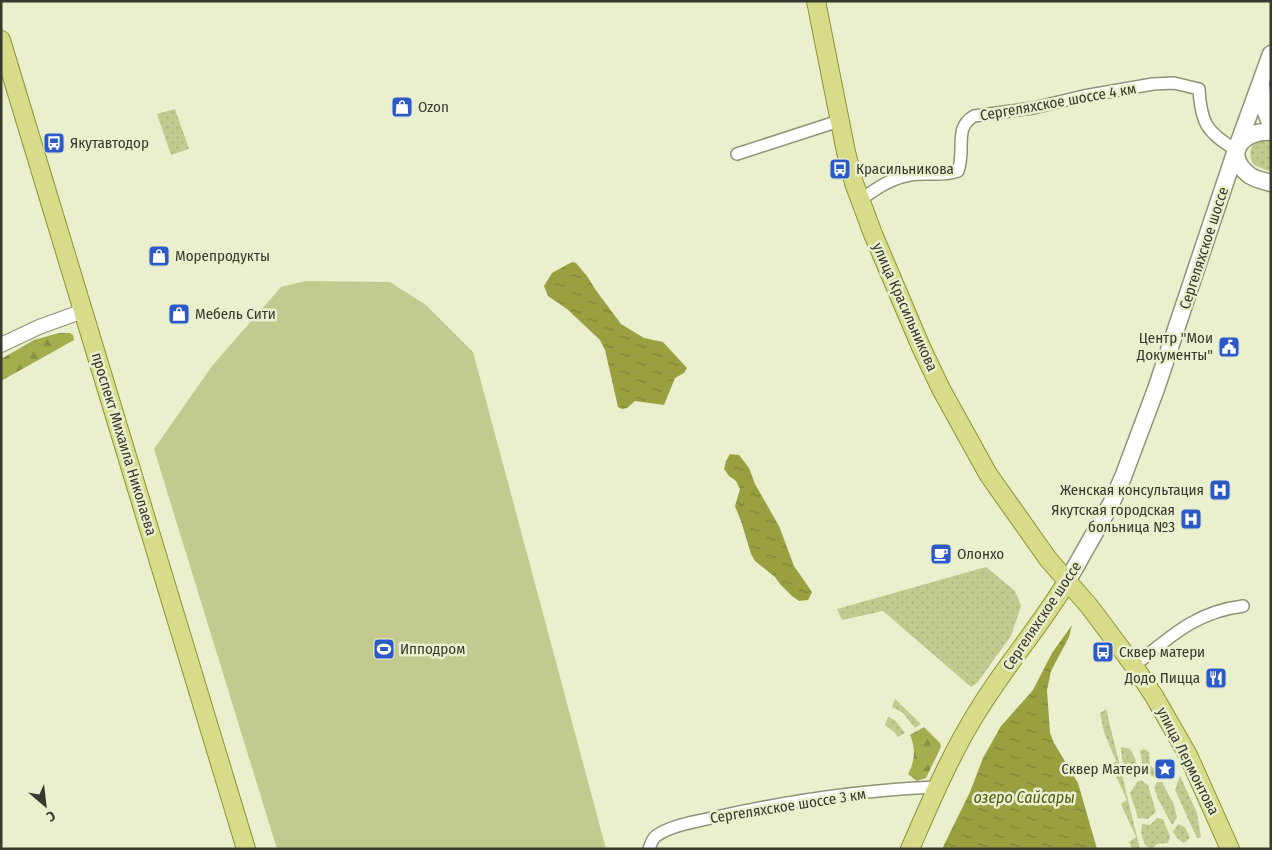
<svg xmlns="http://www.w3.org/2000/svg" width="1272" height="850" font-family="'Fira Sans Condensed',sans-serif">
	<defs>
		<pattern id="grass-dots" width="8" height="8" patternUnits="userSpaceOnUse" patternTransform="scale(1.25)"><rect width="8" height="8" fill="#c3ca90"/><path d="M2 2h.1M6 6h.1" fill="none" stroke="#a8ae7c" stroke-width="1.8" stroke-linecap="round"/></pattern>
		<pattern id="forest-firs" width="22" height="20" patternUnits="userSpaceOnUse" patternTransform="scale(1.25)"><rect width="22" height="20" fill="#a5ae4f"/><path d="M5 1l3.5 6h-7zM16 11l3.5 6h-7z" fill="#878f42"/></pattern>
		<pattern id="water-ripples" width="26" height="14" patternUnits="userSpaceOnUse" patternTransform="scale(1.25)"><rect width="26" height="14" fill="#98a040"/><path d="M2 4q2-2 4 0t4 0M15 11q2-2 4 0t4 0" fill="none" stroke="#7d8336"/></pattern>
	</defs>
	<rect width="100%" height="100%" fill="#eaefce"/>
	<path fill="url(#grass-dots)" d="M175 109 189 149 171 155 157 114Z
		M1271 137V172L1254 165C1249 157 1249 149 1255 142Z
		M986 567 1015 591 1021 606 1011 636 977 683 971 687 883 611 842 620 837 609Z
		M895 699 921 724 915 728 903 713 892 707Z
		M1106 709 1140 849H1132L1129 842 1136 837 1121 804 1127 800 1111 765 1116 761 1104 732 1100 713Z
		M888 717 895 720 905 733 898 737 894 732 885 725Z
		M1121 747 1130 749 1135 758 1138 773 1132 776 1122 760Z
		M1144 749 1149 752 1150 765 1158 773 1154 777C1143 771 1142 763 1140 751Z
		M1180 776 1197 813 1201 837 1197 838 1175 790Z
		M1141 780 1148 785 1156 812 1148 819 1138 818 1130 793 1137 782Z
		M1157 782H1162L1174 805 1177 818 1172 825 1158 799 1154 788Z
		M1157 818 1163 819 1170 836 1168 843 1157 844 1152 849 1145 845 1141 833 1142 824 1150 825Z
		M1178 824 1185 827 1190 838 1184 843 1177 838 1173 832Z"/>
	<path fill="url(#forest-firs)" d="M59 333H70L73 335 74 340 1 381V359L34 340Z
		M924 727 940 743 941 747 926 778 917 781 908 774C915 761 916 748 910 735Z"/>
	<path fill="#c3ca90" d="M305 281 390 282 426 305 473 352 606 849H277L154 449 212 366 281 287Z"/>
	<path fill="url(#water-ripples)" d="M572 262 576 263 587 276 595 289 621 324 644 338 663 342 687 368 684 373 675 378 664 405 635 401 627 408 622 409 618 407 605 350 600 340 567 309 548 296 544 286 552 273Z
		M730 454 739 455 749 468 755 484 779 526 794 566 812 592 808 600 799 601 792 596 780 584 775 577 755 561 751 554 741 521 735 506 740 489 736 481 729 476 724 469 726 461Z
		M1072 625 1069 637 1051 671 1047 690 1050 733 1054 743 1078 783 1097 849H942L970 792 983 758 1001 726 1033 690 1052 653Z"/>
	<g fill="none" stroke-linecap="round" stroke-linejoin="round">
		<g stroke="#909476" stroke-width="14">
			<path id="minor" d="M737 154 839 121
				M860 200C876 189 891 178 910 175 926 172 942 177 958 171 966 150 953 128 974 116L1033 108 1084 96 1153 84 1174 83 1199 89C1201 124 1207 132 1236 150
				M1134 666C1170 637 1195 612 1243 606
				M649 849C651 844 652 839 656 836 670 826 690 823 707 819 781 802 861 790 937 787"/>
		</g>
		<g stroke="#909476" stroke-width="16">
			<path id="tertiary" d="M1 345 39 327 83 311"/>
		</g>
		<g stroke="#909476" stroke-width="19">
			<path id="secondary" d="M1261 85 1264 107 1271 125
				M1271 132C1243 130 1222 153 1249 175 1254 179 1264 181 1271 183
				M1068 580 1111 504 1123 477 1156 389 1236 150 1271 54"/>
		</g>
		<g stroke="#8c9434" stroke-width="20">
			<path id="primary" d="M816 1 846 152 854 183 873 234 921 347 941 389 988 474 1048 559 1089 606 1134 666 1154 696 1188 755 1230 849
				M1 40 246 849
				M910 849C931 801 951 753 979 709 1006 665 1041 625 1068 580"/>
		</g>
		<use href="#minor" stroke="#fff" stroke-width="11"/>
		<use href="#tertiary" stroke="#fff" stroke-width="14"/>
		<use href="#secondary" stroke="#fff" stroke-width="16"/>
		<use href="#primary" stroke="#d6dc88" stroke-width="18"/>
	</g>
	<defs>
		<g id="shop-square" transform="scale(1.125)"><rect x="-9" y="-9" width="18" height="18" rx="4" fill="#2b5ac8" stroke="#eaefce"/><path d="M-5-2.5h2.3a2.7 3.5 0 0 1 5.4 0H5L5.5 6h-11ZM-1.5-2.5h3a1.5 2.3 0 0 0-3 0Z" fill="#fff"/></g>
		<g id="bus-square" transform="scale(1.125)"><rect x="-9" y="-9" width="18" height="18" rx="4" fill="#2b5ac8" stroke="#eaefce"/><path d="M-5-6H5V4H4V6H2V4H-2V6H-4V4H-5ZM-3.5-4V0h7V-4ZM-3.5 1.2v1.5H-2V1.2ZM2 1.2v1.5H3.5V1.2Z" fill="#fff"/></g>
		<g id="civic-square" transform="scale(1.125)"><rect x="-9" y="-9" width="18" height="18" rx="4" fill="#2b5ac8" stroke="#eaefce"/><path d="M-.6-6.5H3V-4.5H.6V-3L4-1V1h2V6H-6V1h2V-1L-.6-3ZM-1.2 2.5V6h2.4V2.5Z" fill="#fff"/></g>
		<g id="hospital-square" transform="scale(1.125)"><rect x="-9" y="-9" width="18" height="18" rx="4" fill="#2b5ac8" stroke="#eaefce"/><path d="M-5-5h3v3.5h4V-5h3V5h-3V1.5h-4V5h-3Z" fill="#fff"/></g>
		<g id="cafe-square" transform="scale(1.125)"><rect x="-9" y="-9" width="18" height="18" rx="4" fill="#2b5ac8" stroke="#eaefce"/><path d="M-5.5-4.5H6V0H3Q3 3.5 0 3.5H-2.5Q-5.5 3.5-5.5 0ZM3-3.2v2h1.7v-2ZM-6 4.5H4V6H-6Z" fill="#fff"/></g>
		<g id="stadium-square" transform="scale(1.125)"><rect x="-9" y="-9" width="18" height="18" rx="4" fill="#2b5ac8" stroke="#eaefce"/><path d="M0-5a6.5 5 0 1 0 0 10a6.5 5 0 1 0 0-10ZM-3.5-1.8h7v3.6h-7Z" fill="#fff"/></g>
		<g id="restaurant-square" transform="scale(1.125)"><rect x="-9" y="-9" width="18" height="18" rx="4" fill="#2b5ac8" stroke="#eaefce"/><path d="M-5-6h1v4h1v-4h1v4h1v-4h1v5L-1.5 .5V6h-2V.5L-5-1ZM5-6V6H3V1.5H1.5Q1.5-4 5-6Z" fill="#fff"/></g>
		<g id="sight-square" transform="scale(1.125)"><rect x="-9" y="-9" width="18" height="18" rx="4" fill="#2b5ac8" stroke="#eaefce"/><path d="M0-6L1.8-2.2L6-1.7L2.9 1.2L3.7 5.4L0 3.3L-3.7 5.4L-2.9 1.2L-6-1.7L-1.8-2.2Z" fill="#fff"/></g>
	</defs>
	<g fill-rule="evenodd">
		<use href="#shop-square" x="402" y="107"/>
		<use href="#bus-square" x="54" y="143"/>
		<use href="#bus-square" x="840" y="169"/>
		<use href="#shop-square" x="159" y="256"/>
		<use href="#shop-square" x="179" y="314"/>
		<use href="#civic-square" x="1229" y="347"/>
		<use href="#hospital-square" x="1220" y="490"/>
		<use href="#hospital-square" x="1191" y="519"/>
		<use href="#cafe-square" x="941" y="554"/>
		<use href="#stadium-square" x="384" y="649"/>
		<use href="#bus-square" x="1103" y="652"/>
		<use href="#restaurant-square" x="1216" y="678"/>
		<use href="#sight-square" x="1165" y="769"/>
	</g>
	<g text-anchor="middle" stroke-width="5" stroke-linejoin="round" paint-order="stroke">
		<g font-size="15" fill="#37392c" stroke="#eaefce">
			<text transform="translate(1058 102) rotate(-10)" y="5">Сергеляхское шоссе 4 км</text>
			<text transform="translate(1204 248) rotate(-72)" y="5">Сергеляхское шоссе</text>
			<text transform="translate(905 307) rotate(66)" y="5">улица Красильникова</text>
			<text transform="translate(124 444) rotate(73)" y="5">проспект Михаила Николаева</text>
			<text transform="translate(1042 616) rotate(-56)" y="5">Сергеляхское шоссе</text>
			<text transform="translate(1188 761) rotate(63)" y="5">улица Лермонтова</text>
			<text transform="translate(788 806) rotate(-9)" y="5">Сергеляхское шоссе 3 км</text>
		</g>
		<g font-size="15" fill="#37392c" stroke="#eaefce" text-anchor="start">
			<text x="418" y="112">Ozon</text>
			<text x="70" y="148">Якутавтодор</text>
			<text x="856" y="174">Красильникова</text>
			<text x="175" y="261">Морепродукты</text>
			<text x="195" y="319">Мебель Сити</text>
			<text x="1213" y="343" text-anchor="end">Центр "Мои<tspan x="1213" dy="17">Документы"</tspan></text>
			<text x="1204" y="495" text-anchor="end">Женская консультация</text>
			<text x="1175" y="515" text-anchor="end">Якутская городская<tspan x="1175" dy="17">больница №3</tspan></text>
			<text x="957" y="559">Олонхо</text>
			<text x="400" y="654">Ипподром</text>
			<text x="1119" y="657">Сквер матери</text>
			<text x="1200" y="683" text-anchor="end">Додо Пицца</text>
			<text x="1149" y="774" text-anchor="end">Сквер Матери</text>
		</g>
		<g font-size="16" font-style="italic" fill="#565b15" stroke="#eaefce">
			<text x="1024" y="803">озеро Сайсары</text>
		</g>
	</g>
	<rect width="1272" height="850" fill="none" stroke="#37392c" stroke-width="5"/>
	<g transform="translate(45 805) rotate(152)" stroke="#eaefce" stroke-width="4" paint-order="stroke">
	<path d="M0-4L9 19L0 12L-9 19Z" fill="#37392c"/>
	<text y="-8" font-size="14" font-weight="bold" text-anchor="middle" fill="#37392c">С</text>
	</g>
</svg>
